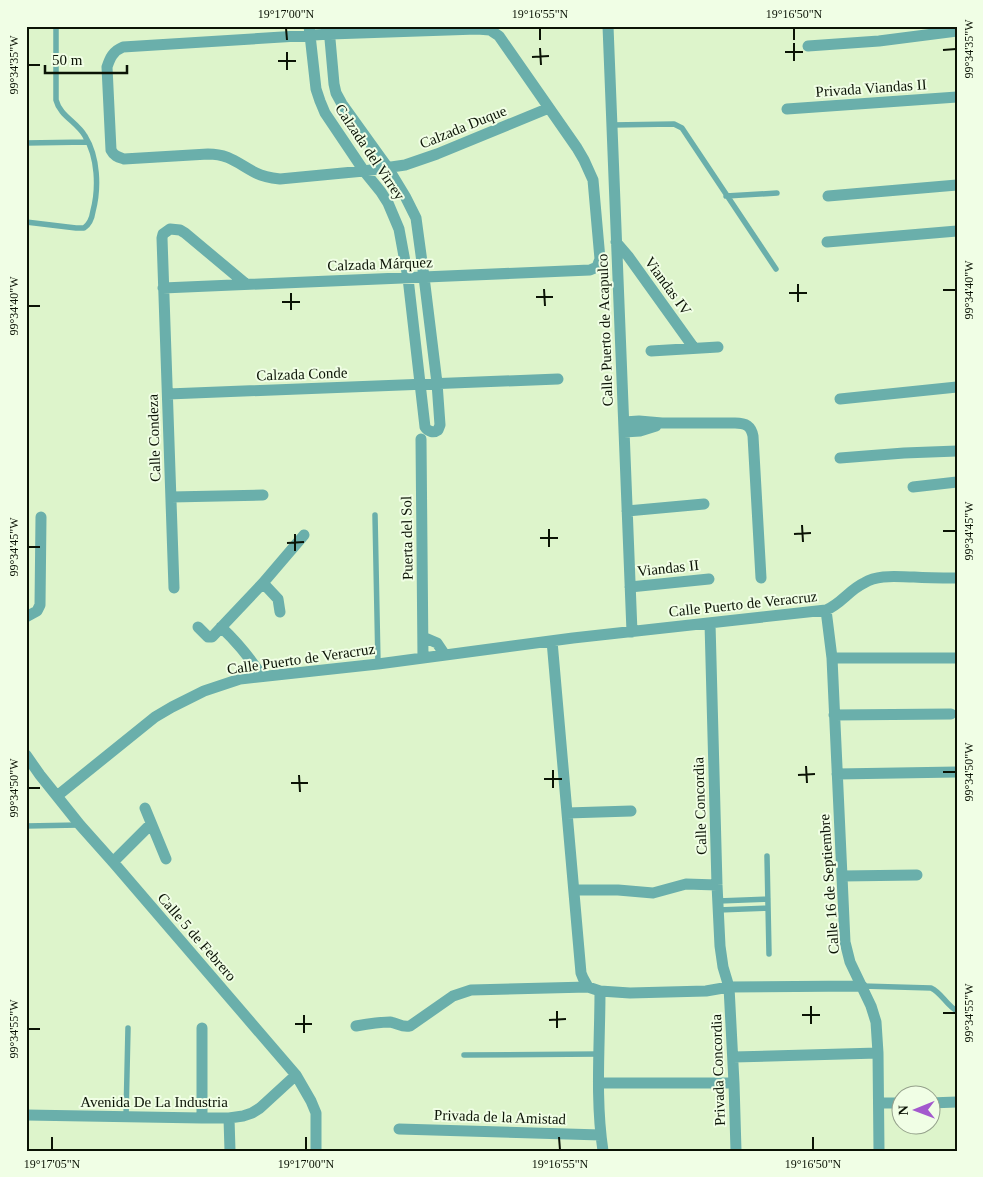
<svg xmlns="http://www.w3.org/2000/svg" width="983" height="1177" font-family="'Times New Roman',serif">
	<rect width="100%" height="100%" fill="#ddf4cb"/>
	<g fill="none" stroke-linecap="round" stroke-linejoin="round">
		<path stroke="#6aafab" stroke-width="5.5" d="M612 125 674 124 682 128 776 269
			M26 143 88 142
			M726 196 777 193
			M26 222 76 228H84C90 224 92 218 93 211 99 188 98 157 85 136 77 122 60 116 56 100V26
			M375 515 378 664
			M26 826 79 825
			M767 856 769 954
			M718 901 768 899
			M718 910 768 908
			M862 986 931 988C942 993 946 1005 957 1011
			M464 1055 599 1054
			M126 1117 128 1028"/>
		<path stroke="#6aafab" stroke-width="11" d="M309 26 316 89 320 101 325 113 364 171 381 192 388 203 399 229 408 278 425 427C428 432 434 433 438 430L440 425 437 383 424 277 416 218 405 196 388 168 342 104 336 93 334 84 329 28
			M608 26 632 632
			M808 46 879 41 957 31
			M787 109 957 97
			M828 196 957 185
			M616 242 628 256 694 348
			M827 242 957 231
			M163 288 590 270 597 267 600 259 593 180 584 160 577 148 499 36 490 30 477 29 330 34 123 47C113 51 110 58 107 67L111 150C114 156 118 157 124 159L208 154C230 154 238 164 256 173 264 177 272 178 280 179L364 171 405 165 437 154 549 108
			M651 351 718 347
			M168 394 558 379
			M840 399 957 387
			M624 422 639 421 662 423H735C746 423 751 426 753 436L761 578
			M624 432 640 431 656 426
			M421 439 423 658
			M840 458 904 453 957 451
			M913 487 957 482
			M171 497 263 495
			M627 511 704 504
			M263 583 278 599 280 612
			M630 587 709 579
			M174 588 162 238 163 234 170 229 180 230 185 233 246 284
			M826 610 832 658 845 942 850 962 871 1006 876 1022 878 1053 879 1151
			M26 617 37 611 40 605 41 517
			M710 623 717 885 720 946 723 967 729 987 734 1083 736 1151
			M198 627 208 637H212L263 583 304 535
			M221 627C237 642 250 658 262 676
			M423 637 437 643 445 655
			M552 641 581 973 583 978 588 987 600 991 630 993 706 991 729 987 862 986
			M832 658H957
			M834 715 951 714
			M26 755 40 775 80 825 113 862 296 1075 311 1101 316 1113V1151
			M837 774 957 772
			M57 796 155 717 172 707 204 691 240 679 378 664 573 638 826 610C841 604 849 590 864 583 879 574 897 577 914 577 928 578 942 578 957 578
			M145 808 166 859
			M567 813 631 811
			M113 862 151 824
			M842 876 917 875
			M574 890H618L653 893 686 884 717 885
			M600 991C600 1044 595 1098 603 1151
			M356 1026C367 1024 379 1022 390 1022 398 1023 402 1028 410 1026L453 996 471 990 588 987
			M733 1057 878 1053
			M599 1083H734
			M879 1103H900
			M930 1103 957 1102
			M26 1115 202 1118H229L243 1116 252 1113 260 1108 296 1075
			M202 1118V1028
			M229 1118 230 1151
			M399 1129 601 1135"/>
	</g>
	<path fill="none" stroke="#0b1305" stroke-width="2" d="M286 28 287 40M540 28V40M794 28V40M794 43V61M540 48 541 65M943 50 956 49M287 52V70M785 52H803M532 57 549 56M278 61H296M28 65H40M798 284V302M544 289 545 306M943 290H956M291 293V310M789 293H807M536 297H553M282 302H300M28 306H40M802 525 803 542M549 529V547M943 531H956M295 534V551M794 534 811 533M540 538H558M287 543 304 542M28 547H40M806 766 807 783M553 770V788M943 772H956M299 775 300 792M798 775 815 774M544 779H562M291 783H308M28 788H40M811 1006V1024M557 1011V1028M943 1013H956M304 1015V1033M802 1015H820M549 1020 566 1019M295 1024H312M28 1029H40M52 1137V1150M306 1137V1150M559 1137 560 1150M813 1137V1150"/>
	<g text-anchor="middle" stroke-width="4" stroke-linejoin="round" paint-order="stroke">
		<g font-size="15" fill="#0b1305" stroke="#f0fee5">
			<text transform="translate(871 88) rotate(-4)" y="5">Privada Viandas II</text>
			<text transform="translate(463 127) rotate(-22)" y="5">Calzada Duque</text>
			<text transform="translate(370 152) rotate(56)" y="5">Calzada del Virrey</text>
			<text transform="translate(380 264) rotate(-2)" y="5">Calzada Márquez</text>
			<text transform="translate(668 286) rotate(54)" y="5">Viandas IV</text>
			<text transform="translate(605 330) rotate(-92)" y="5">Calle Puerto de Acapulco</text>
			<text transform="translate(302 374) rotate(-2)" y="5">Calzada Conde</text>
			<text transform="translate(154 438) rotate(-92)" y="5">Calle Condeza</text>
			<text transform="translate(407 538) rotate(-91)" y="5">Puerta del Sol</text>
			<text transform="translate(668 568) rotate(-6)" y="5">Viandas II</text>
			<text transform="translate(743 604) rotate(-6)" y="5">Calle Puerto de Veracruz</text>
			<text transform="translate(301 659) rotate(-8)" y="5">Calle Puerto de Veracruz</text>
			<text transform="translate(700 806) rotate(-92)" y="5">Calle Concordia</text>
			<text transform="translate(829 884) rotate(-94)" y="5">Calle 16 de Septiembre</text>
			<text transform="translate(197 937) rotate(49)" y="5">Calle 5 de Febrero</text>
			<text transform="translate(718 1070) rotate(-92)" y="5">Privada Concordia</text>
			<text x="154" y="1107">Avenida De La Industria</text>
			<text transform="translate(500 1117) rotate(2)" y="5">Privada de la Amistad</text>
		</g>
	</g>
	<rect width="983" height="1177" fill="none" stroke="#f0fee5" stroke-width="55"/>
	<g transform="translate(916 1110) rotate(269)"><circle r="24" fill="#f0fee5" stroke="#94a08b"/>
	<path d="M0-4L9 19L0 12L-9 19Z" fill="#a359cd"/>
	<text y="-8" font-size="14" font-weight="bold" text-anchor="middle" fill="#0b1305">N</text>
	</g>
	<path d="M45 65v8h82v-8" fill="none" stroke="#0b1305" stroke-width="2.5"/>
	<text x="52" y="65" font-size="15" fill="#0b1305" stroke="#f0fee5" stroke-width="4" paint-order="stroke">50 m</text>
	<rect x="28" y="28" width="928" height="1122" fill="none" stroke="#0b1305" stroke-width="2"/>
	<g font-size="12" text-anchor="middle" fill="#0b1305">
		<text x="286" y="18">19°17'00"N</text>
		<text x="540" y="18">19°16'55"N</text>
		<text x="794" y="18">19°16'50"N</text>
		<text transform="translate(969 49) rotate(-90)" y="4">99°34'35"W</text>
		<text transform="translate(14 65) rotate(-90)" y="4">99°34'35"W</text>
		<text transform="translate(969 290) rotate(-90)" y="4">99°34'40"W</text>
		<text transform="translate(14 306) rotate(-90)" y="4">99°34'40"W</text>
		<text transform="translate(969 531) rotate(-90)" y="4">99°34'45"W</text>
		<text transform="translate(14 547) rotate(-90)" y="4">99°34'45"W</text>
		<text transform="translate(969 772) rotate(-90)" y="4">99°34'50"W</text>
		<text transform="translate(14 788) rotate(-90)" y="4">99°34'50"W</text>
		<text transform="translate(969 1013) rotate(-90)" y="4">99°34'55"W</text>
		<text transform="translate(14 1029) rotate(-90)" y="4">99°34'55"W</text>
		<text x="52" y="1168">19°17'05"N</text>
		<text x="306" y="1168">19°17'00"N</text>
		<text x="560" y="1168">19°16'55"N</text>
		<text x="813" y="1168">19°16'50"N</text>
	</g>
</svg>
